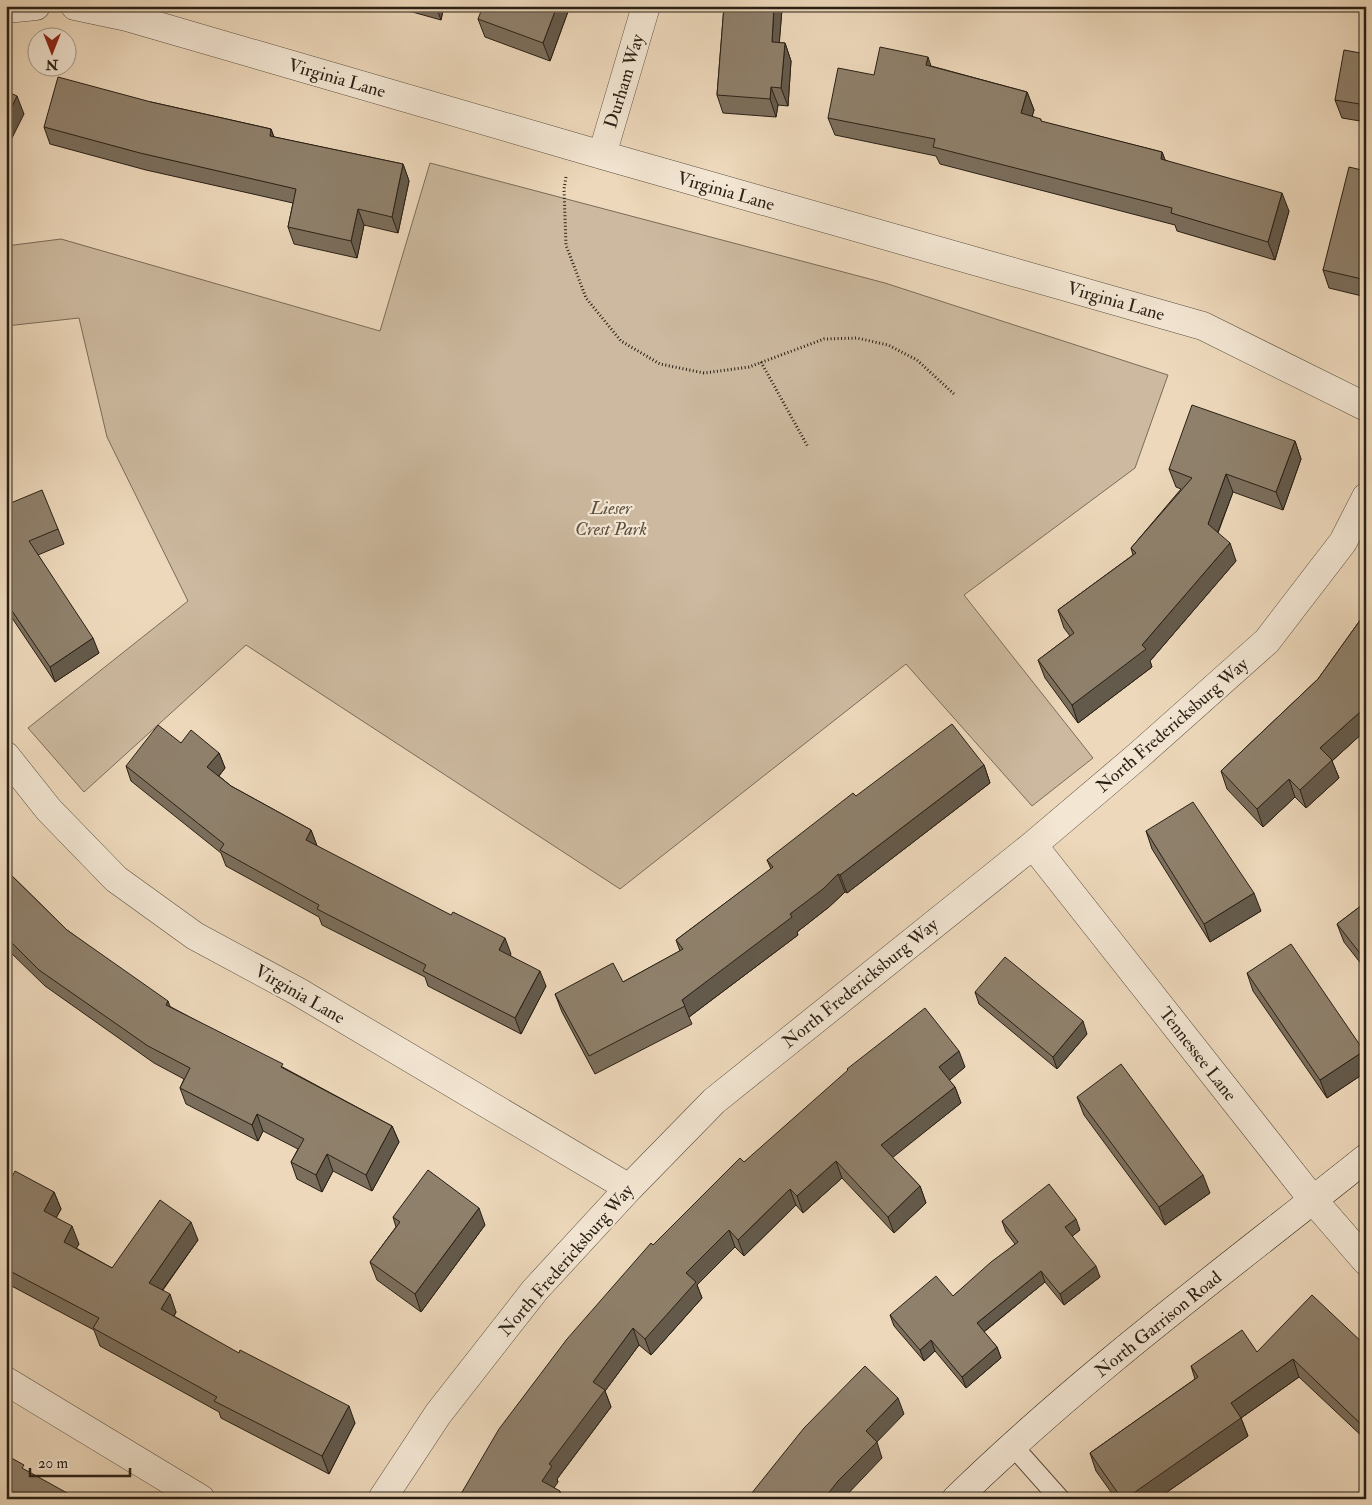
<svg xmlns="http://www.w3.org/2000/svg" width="1372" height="1505" font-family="'IM FELL Double Pica',serif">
	<rect width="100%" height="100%" fill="#edd8bb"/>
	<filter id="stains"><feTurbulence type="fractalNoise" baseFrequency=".004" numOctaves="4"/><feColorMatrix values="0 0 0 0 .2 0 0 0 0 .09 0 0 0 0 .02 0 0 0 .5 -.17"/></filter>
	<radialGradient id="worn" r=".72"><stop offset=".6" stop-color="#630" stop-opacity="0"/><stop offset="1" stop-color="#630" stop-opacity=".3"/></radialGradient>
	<path fill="#ccb99f" stroke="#7a6c5a" d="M430 163 885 283 1168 375 1135 468 964 595 1093 758 1032 806 906 664 620 889 246 645 84 792 28 728 188 601 107 437 79 318 6 326V246L61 239 380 331Z"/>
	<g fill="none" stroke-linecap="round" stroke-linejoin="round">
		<g stroke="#5a4e3e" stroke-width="21">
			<path id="lane" d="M1012 1445 1060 1499"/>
		</g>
		<g stroke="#5a4e3e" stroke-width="29">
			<path id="street" d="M75 6 127 17 602 155 1203 326 1366 407
				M6 9 36 6
				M602 155 646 6
				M6 756 49 810 116 879 195 936 297 991 629 1188
				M1033 845 1313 1200 1366 1261
				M6 1381 201 1499
				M382 1499 438 1414 535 1290 629 1188 714 1101 1033 845 1139 755 1267 641 1343 542 1366 497"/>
		</g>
		<g stroke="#292015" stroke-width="29">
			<path id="secondary" d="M956 1499C1084 1374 1227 1269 1366 1158"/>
		</g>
		<path stroke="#292015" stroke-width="3" stroke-dasharray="1 2.5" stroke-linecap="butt" d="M566 177 564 189 566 245 586 298 621 341 660 364 704 373 749 367 824 339 857 338 888 345 917 360 954 394
			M761 362 808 447"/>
		<use href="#lane" stroke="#f3e6d3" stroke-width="19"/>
		<use href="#street" stroke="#f3e6d3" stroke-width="28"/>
		<use href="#secondary" stroke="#f3e6d3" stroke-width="28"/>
	</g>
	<path fill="#7b6e5c" stroke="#292015" d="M391 6H444L441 20Z
		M570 6 550 61 485 37 478 19Z
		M724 6H781L782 9 779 43H785L791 61 788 106 778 105 776 117 723 113 717 95Z
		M1366 54V122L1342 118 1335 100Z
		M931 66 1027 92 1034 110 1032 116 1043 122 1162 152 1165 160 1289 211 1275 260 1177 231 1175 225 940 164 936 156 835 135 828 118Z
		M151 102 271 129 274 137 403 164 409 181 398 233 364 225 357 258 294 244 288 227 293 203 146 170 50 144 44 127Z
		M1366 171V297L1329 288 1323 270Z
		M1295 441 1301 459 1283 510 1233 492 1218 533 1236 561 1150 661 1152 667 1078 723 1045 678 1038 660 1070 636 1064 628 1058 610 1133 555 1131 548 1181 489 1176 487 1169 469Z
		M6 505 58 529 64 544 38 555 99 653 55 682 6 609Z
		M1366 612V730L1332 761 1339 778 1306 808 1295 797 1263 827 1227 789 1221 771 1318 679Z
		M181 743 219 753 225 768 219 776 231 786 311 830 317 846 511 954 510 955 546 986 521 1034 428 986 425 977 322 925 319 917 226 866 221 853 131 781 126 766Z
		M984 765 990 783 847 893 845 892 829 907 797 932 798 935 689 1017 692 1024 595 1074 562 1012 555 994 623 982 680 951 676 940 771 869 767 860 856 796Z
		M1146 831 1261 911 1210 942 1152 849Z
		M6 870 67 930 171 1007 392 1126 399 1142 372 1191 333 1171 322 1192 297 1179 291 1162 298 1149 263 1131 258 1141 186 1104 180 1088 184 1079 154 1063 45 986 6 948Z
		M1366 902V970L1344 942 1337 924Z
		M1247 973 1364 1051 1366 1055V1072L1327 1098 1253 991Z
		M975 992 1087 1034 1057 1069 979 1004Z
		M965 1067 949 1080 955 1087 961 1103 892 1157 920 1186 926 1203 894 1233 842 1178 803 1213 796 1205 744 1256 735 1247 697 1285 702 1298 651 1355 639 1345 605 1391 611 1407 557 1479 558 1482 458 1499 653 1245 744 1162Z
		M1077 1097 1210 1193 1165 1225 1084 1115Z
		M6 1188 54 1192 61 1209 56 1218 79 1244 76 1248 112 1268 198 1240 163 1290 176 1312 174 1316 355 1423 329 1474 221 1418 219 1412 100 1346 94 1330 6 1283Z
		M393 1217 485 1225 421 1312 377 1280 370 1262 396 1227Z
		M1002 1221 1080 1230 1072 1236 1100 1277 1064 1305 1045 1282 984 1332 997 1347 1001 1358 966 1388 935 1351 924 1361 894 1326 890 1315 953 1296 1015 1244 1006 1232Z
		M1366 1346V1440L1299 1377 1241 1418 1248 1436 1157 1499H1116L1096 1471 1090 1453 1195 1379 1191 1366 1257 1352Z"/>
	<path fill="#645a4b" stroke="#292015" d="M436 6H444L441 20Z
		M557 6H570L550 61 543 43Z
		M774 6H781L782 9 778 60 772 42Z
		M785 43 791 61 788 106 781 88Z
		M928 57 934 75 926 65Z
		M771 87 778 105 776 117 770 99Z
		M1027 92 1034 110 1028 131 1021 113Z
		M17 96 24 114 6 150V119Z
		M271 129 277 146 270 136Z
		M1162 152 1169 170 1161 159Z
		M403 164 409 181 398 233 392 217Z
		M1282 193 1289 211 1275 260 1268 242Z
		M358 209 364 225 357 258 351 241Z
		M1295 441 1301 459 1283 510 1276 492Z
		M1226 474 1233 492 1214 542 1208 524Z
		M1230 543 1236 561 1150 661 1152 667 1078 723 1072 705 1142 645Z
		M93 638 99 653 55 682 50 667Z
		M1360 712 1366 730 1332 761 1339 778 1306 808 1300 790 1320 748Z
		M219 753 225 768 213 783 207 767Z
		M984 765 990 783 847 893 840 875Z
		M1289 779 1295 797 1263 827 1257 809Z
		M311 830 317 846 306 840Z
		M838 874 845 892 829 907 797 932 798 935 689 1017 682 1000 790 914Z
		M1254 893 1261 911 1210 942 1204 924Z
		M505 938 511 954 505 965 499 950Z
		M540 971 546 986 521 1034 515 1018Z
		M168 1001 174 1017 166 1005Z
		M1083 1021 1087 1034 1057 1069 1053 1057Z
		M959 1051 965 1067 945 1084 939 1067Z
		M1364 1051 1366 1055V1072L1327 1098 1320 1080Z
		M955 1087 961 1103 887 1162 881 1145Z
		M257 1114 263 1131 258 1141 252 1125Z
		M392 1126 399 1142 372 1191 366 1175Z
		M327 1154 333 1171 322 1192 316 1175Z
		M836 1161 842 1178 803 1213 797 1196Z
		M1203 1175 1210 1193 1165 1225 1159 1207Z
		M920 1186 926 1203 894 1233 888 1217Z
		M790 1189 796 1205 744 1256 738 1240Z
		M54 1192 61 1209 50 1229 44 1211Z
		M479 1208 485 1225 421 1312 415 1294Z
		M1076 1219 1080 1230 1070 1238 1065 1227Z
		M191 1222 198 1240 155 1300 149 1283Z
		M72 1226 79 1244 70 1259 64 1242Z
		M729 1230 735 1247 697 1285 702 1298 651 1355 645 1339 686 1273Z
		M1096 1266 1100 1277 1064 1305 1060 1294Z
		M1041 1271 1045 1282 981 1334 977 1323Z
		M170 1294 176 1312 168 1327 161 1309Z
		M633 1328 639 1345 605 1391 611 1407 557 1479 558 1482 548 1497 542 1481 549 1464 593 1382Z
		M931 1340 935 1351 924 1361 920 1350Z
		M997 1347 1001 1358 966 1388 962 1377Z
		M1293 1359 1299 1377 1241 1418 1248 1436 1157 1499H1125L1231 1403Z
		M898 1398 904 1414 873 1446 877 1442 882 1458 843 1499H824L866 1431Z
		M349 1406 355 1423 329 1474 322 1456Z
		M560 1491 563 1499H556Z"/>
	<path fill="#8f806b" stroke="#292015" d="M483 6H557L543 43 478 19Z
		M724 6H774L772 42 785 43 781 88 771 87 770 99 717 95Z
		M880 47 928 57 926 65 1027 92 1021 113 1041 119V121L1162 152 1161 159 1282 193 1268 242 1171 213 1172 208 933 147 935 139 828 118 838 68 874 75Z
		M1344 50 1366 54V105L1335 100Z
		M58 77 151 102 271 129 270 136 403 164 392 217 358 209 351 241 288 227 296 189 140 153 44 127Z
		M6 91 17 96 6 119Z
		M1349 167 1366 171V280L1323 270Z
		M1192 405 1295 441 1276 492 1226 474 1208 524 1230 543 1142 645 1146 649 1072 705 1038 660 1074 633 1058 610 1136 553 1131 548 1192 478 1169 469Z
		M42 490 58 529 29 541 93 638 50 667 6 602V505Z
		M1366 612V716L1360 712 1320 748 1332 760 1300 790 1289 779 1257 809 1221 771 1318 679Z
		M952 724 984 765 840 875 838 874 823 889 790 914 792 917 682 1000 685 1006 589 1056 555 994 613 963 623 982 683 949 676 940 773 867 767 860 853 793 856 796Z
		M158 725 181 743 191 730 219 753 207 767 231 786 311 830 306 840 451 915 453 912 505 938 499 950 540 971 515 1018 423 971 426 965 317 909 319 905 220 850 224 844 126 766Z
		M1193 802 1254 893 1204 924 1146 831Z
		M6 870 67 930 168 1001 166 1005 283 1064 281 1067 392 1126 366 1175 327 1154 316 1175 291 1162 304 1139 257 1114 252 1125 180 1088 190 1068 148 1046 39 970 6 937Z
		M1366 902V961L1337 924Z
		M1291 944 1364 1051 1320 1080 1247 973Z
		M1005 957 1083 1021 1053 1057 975 992Z
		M925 1008 959 1051 939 1067 955 1087 881 1145 920 1186 888 1217 836 1161 797 1196 790 1189 738 1240 729 1230 686 1273 696 1282 645 1339 633 1328 593 1382 605 1390 549 1464 552 1466 542 1481 560 1491 556 1499H458L499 1429 567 1339 651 1243 653 1245 740 1158 744 1162 848 1070 847 1069Z
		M1121 1064 1203 1175 1159 1207 1077 1097Z
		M428 1170 479 1208 415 1294 370 1262 400 1222 393 1217Z
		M15 1171 54 1192 44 1211 72 1226 64 1242 112 1268 160 1200 191 1222 149 1283 170 1294 161 1309 239 1353 240 1350 349 1406 322 1456 214 1401 217 1397 93 1328 99 1318 6 1269V1188Z
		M1049 1184 1076 1219 1065 1227 1096 1266 1060 1294 1041 1271 977 1323 997 1347 962 1377 931 1340 920 1350 890 1315 936 1276 953 1296 991 1262 1018 1242 1002 1221Z
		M1312 1295 1366 1346V1429L1293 1359 1231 1403 1241 1418 1125 1499H1122L1090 1453 1198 1377 1191 1366 1242 1330 1257 1352Z
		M865 1366 898 1398 866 1431 877 1442 838 1481 824 1499H747L804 1428Z
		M6 1455 24 1465 22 1468 78 1499H6Z"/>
	<g text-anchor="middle" stroke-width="4.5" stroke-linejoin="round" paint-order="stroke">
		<g font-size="18" fill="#292015" stroke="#f3e6d3">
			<text transform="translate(337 78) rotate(16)" y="6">Virginia Lane</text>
			<text transform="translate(624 81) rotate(-73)" y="6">Durham Way</text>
			<text transform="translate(726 191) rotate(16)" y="6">Virginia Lane</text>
			<text transform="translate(1116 301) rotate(16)" y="6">Virginia Lane</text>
			<text transform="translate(1172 725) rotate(-41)" y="6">North Fredericksburg Way</text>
			<text transform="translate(860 983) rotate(-39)" y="6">North Fredericksburg Way</text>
			<text transform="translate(300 994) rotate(30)" y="6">Virginia Lane</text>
			<text transform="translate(1198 1054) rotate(52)" y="6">Tennessee Lane</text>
			<text transform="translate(566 1260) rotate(-49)" y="6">North Fredericksburg Way</text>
			<text transform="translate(1158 1324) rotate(-39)" y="6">North Garrison Road</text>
		</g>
		<g font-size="18" font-style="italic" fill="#5a4e3e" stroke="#f3e6d3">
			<text x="611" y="514">Lieser<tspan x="611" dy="21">Crest Park</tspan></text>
		</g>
	</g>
	<rect width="1372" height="1505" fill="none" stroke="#edd8bb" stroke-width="25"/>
	<rect x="8" y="8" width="1357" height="1490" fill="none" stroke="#292015" stroke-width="2.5"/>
	<rect x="12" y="12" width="1347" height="1480" fill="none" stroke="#292015"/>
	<g transform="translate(52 52) rotate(180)"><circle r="24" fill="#f3e6d3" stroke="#a29787"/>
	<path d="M0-4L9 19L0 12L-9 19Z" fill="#8f2418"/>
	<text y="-8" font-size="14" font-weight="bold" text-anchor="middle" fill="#292015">N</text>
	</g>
	<path d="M30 1468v8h100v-8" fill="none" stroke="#292015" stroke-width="2.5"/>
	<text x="38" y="1468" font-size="15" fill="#292015" stroke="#f3e6d3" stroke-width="4" paint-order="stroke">20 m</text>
	<rect width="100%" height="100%" filter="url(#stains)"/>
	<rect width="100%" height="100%" fill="url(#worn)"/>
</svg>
